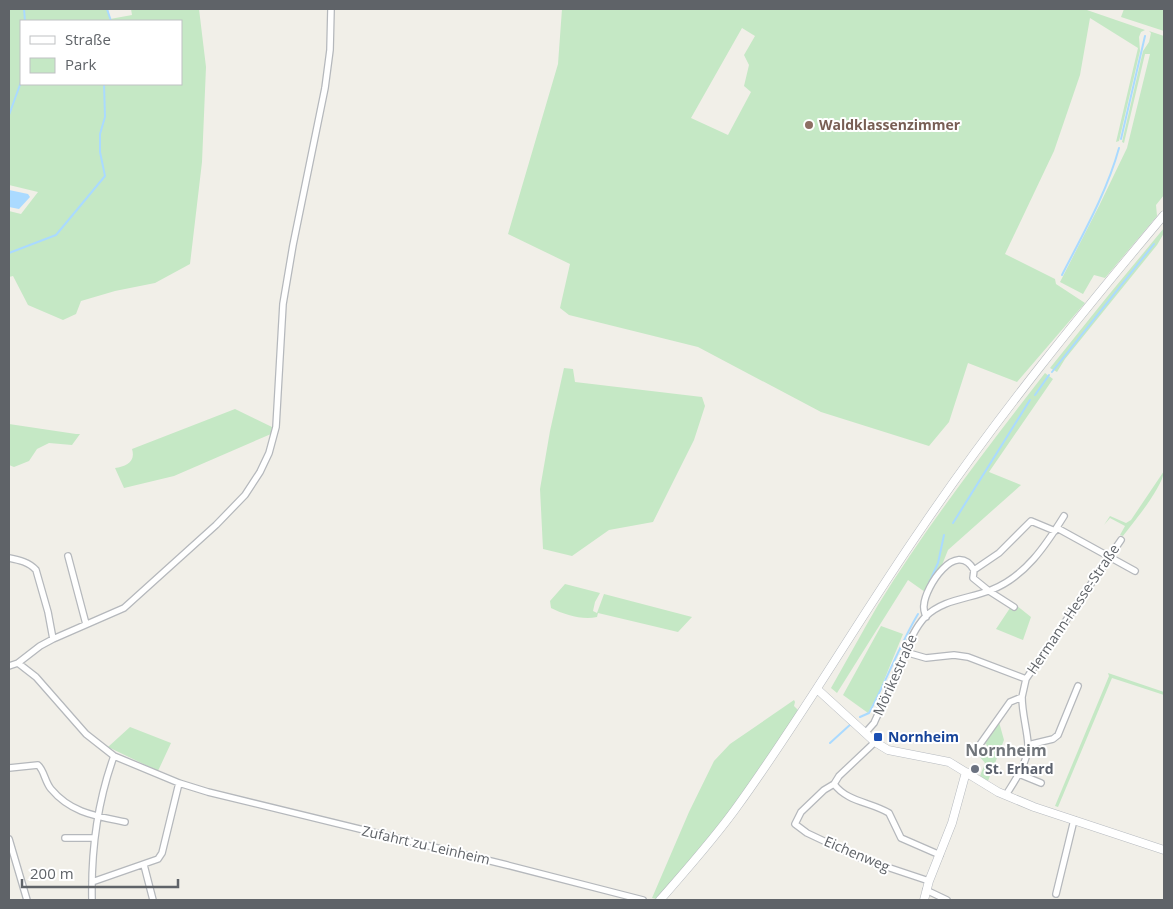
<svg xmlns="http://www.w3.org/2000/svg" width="1173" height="909" font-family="'Open Sans',sans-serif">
	<rect width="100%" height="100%" fill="#f1efe8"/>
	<path fill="#c5e8c5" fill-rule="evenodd" d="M9 9H108L110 19 132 15 131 9H199L206 67 202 162 190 264 155 283 115 291 81 301 76 314 63 320 28 305 13 276 9 277V211L21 214 38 192 9 185ZM21 21H181V84H21Z
		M562 9H1084L1145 30 1141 32 1139 37 1140 51 1119 141 1116 142 1138 48 1090 18 1080 75 1054 151 1005 254 1055 279 1056 284 1085 303 1017 382 968 363 949 422 929 446 821 412 698 347 569 315 560 308 570 264 508 234 558 64ZM742 28 755 36 744 55 749 65 744 86 751 92 728 135 691 118Z
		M1124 9H1164V31L1121 17Z
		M1149 31 1164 36V195L1156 205 1157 216 1105 278 1094 275 1083 294 1060 282 1099 206 1127 148 1150 54H1145L1124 143 1122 142 1143 51 1149 42 1151 33Z
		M1164 228V233L1157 245 1065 359 1057 372 1050 368 1107 297Z
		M564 368 573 369 575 382 702 397 705 406 694 440 653 522 609 530 572 556 543 549 540 489 550 431Z
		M1045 373 1053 379 989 472 1021 485 948 550 942 565 925 592 908 580 837 693 831 688C847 660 862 632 878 605 928 524 987 448 1045 373Z
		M235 409 272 427 271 434 174 476 124 488 115 468C126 466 136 462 132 449Z
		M9 424 76 434H80L72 445 49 443 37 449 29 461 14 467 9 465Z
		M1164 471C1163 487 1133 523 1123 536L1120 535 1125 526 1110 518 1104 525 1110 516 1126 523 1131 520Z
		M565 584 600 593 595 602 593 611 597 613 604 594 692 617 678 632 598 613 597 617C582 620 565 615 551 608L550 601Z
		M1012 605H1016L1031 617 1023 640 996 629Z
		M881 626 903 634 878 695 868 713 843 695Z
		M1108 673 1164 692V695L1112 678 1058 807 1055 806 1109 676Z
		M794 700 795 702 794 706 798 710 773 750 723 822 657 899 652 898 689 812 714 761 730 744Z
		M999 722 1004 740 988 781 980 776 985 763 979 756 987 745 984 743Z
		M130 727 171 743 158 771 108 747Z"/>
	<path fill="#aadaff" d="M9 190 28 194 30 197 19 209 9 207Z"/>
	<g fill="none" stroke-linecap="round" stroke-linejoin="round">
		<path stroke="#aadaff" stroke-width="2" d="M24 9 25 21
			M107 9 111 21
			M9 115 21 82
			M1121 139 1145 36
			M9 253 56 235 105 176 100 152V134L105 117 104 84
			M1062 275C1083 234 1107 192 1119 148
			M1052 372 1154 244
			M1035 395 1049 375
			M953 523 1030 400
			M929 583 938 563 944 535
			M860 717 869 713C887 680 899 646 918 614
			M830 743 852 723"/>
		<g stroke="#b5b8bc" stroke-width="8">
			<path id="street" d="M1057 528 1135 571
				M68 556 86 624
				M9 558C19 560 29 562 36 570L48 612 53 639
				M974 570 999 553 1031 521 1055 531
				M926 617C925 613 923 609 924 605 925 587 956 539 974 570L973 578 989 591 1014 607
				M905 652 926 658 954 655 968 657 1026 679
				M18 663 40 646 53 639 124 608 216 525 245 495 260 472 269 453 276 427 283 304 293 245 325 88 330 50 331 9
				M9 666 18 663 36 677 86 734 114 756 179 783 208 792 507 865 643 900
				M866 732 874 723C883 703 892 684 900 664 907 648 913 630 925 617 943 599 969 599 991 590 1025 577 1046 545 1064 516
				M875 742 839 776 834 784 824 790 801 812 795 824 807 833 860 858 929 881
				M1028 745 1053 739 1058 735 1078 686
				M976 750 1010 702 1022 697 1026 679 1121 540
				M9 768 38 765C44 770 45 782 51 789 71 813 96 816 125 822
				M1019 774 1041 783
				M834 784C847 802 871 802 889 813L901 838 940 855
				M1006 795C1015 780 1028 763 1028 744 1027 729 1022 713 1022 697
				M65 838H94
				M9 839 27 900
				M144 865 153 900
				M92 882 158 859 162 853 179 783
				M926 890 947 900
				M1056 894 1074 820
				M92 900C91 850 97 803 114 756"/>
		</g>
		<g stroke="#b6babf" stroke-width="9">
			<path id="secondary" d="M817 689 875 742 888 750 949 762 998 792 1034 807 1164 850
				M660 900C687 869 715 838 739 804 804 714 860 617 923 526 997 417 1080 315 1164 215
				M924 900 929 881 952 823 966 772"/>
		</g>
		<use href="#street" stroke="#fff" stroke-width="5.5"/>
		<use href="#secondary" stroke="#fff" stroke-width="8"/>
	</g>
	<circle fill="#8d6e63" stroke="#fff" stroke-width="2" cx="809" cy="125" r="5"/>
	<rect fill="#1a4fb4" stroke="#fff" stroke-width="2" x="873" y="732" width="10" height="10" rx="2.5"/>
	<circle fill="#6b7280" stroke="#fff" stroke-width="2" cx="975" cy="769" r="5"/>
	<g text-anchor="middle" stroke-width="4" stroke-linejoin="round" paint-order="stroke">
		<g font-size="14" font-weight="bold" fill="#785e54" stroke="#fff" text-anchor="start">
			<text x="819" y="130">Waldklassenzimmer</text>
		</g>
		<g font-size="14" fill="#5f6368" stroke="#fff">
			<text transform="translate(1073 609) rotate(-56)" y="5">Hermann-Hesse-Straße</text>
			<text transform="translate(895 675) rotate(-66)" y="5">Mörikestraße</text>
			<text transform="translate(426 845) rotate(13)" y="5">Zufahrt zu Leinheim</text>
			<text transform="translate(857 854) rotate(23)" y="5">Eichenweg</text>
		</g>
		<g font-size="14" font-weight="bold" fill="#164399" stroke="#fff" text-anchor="start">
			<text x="888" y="742">Nornheim</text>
		</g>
		<g font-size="14" font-weight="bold" fill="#5b616d" stroke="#fff" text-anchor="start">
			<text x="985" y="774">St. Erhard</text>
		</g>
		<g font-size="16" font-weight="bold" fill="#70757a" stroke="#fff">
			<text x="1006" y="756">Nornheim</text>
		</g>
	</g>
	<rect width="1173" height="909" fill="none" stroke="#5f6368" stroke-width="20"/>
	<rect x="20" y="20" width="162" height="65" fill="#ffffff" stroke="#bfc1c3"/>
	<rect x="30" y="36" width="25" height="8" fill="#ffffff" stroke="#bfc1c3"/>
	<text x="65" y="45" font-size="15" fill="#5f6368">Straße</text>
	<rect x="30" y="58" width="25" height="15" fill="#c5e8c5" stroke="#bfc1c3"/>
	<text x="65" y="70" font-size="15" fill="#5f6368">Park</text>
	<path d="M22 879v8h156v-8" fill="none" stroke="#5f6368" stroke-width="2.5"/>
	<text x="30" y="879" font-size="15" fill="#5f6368" stroke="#ffffff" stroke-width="4" paint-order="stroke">200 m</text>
</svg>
